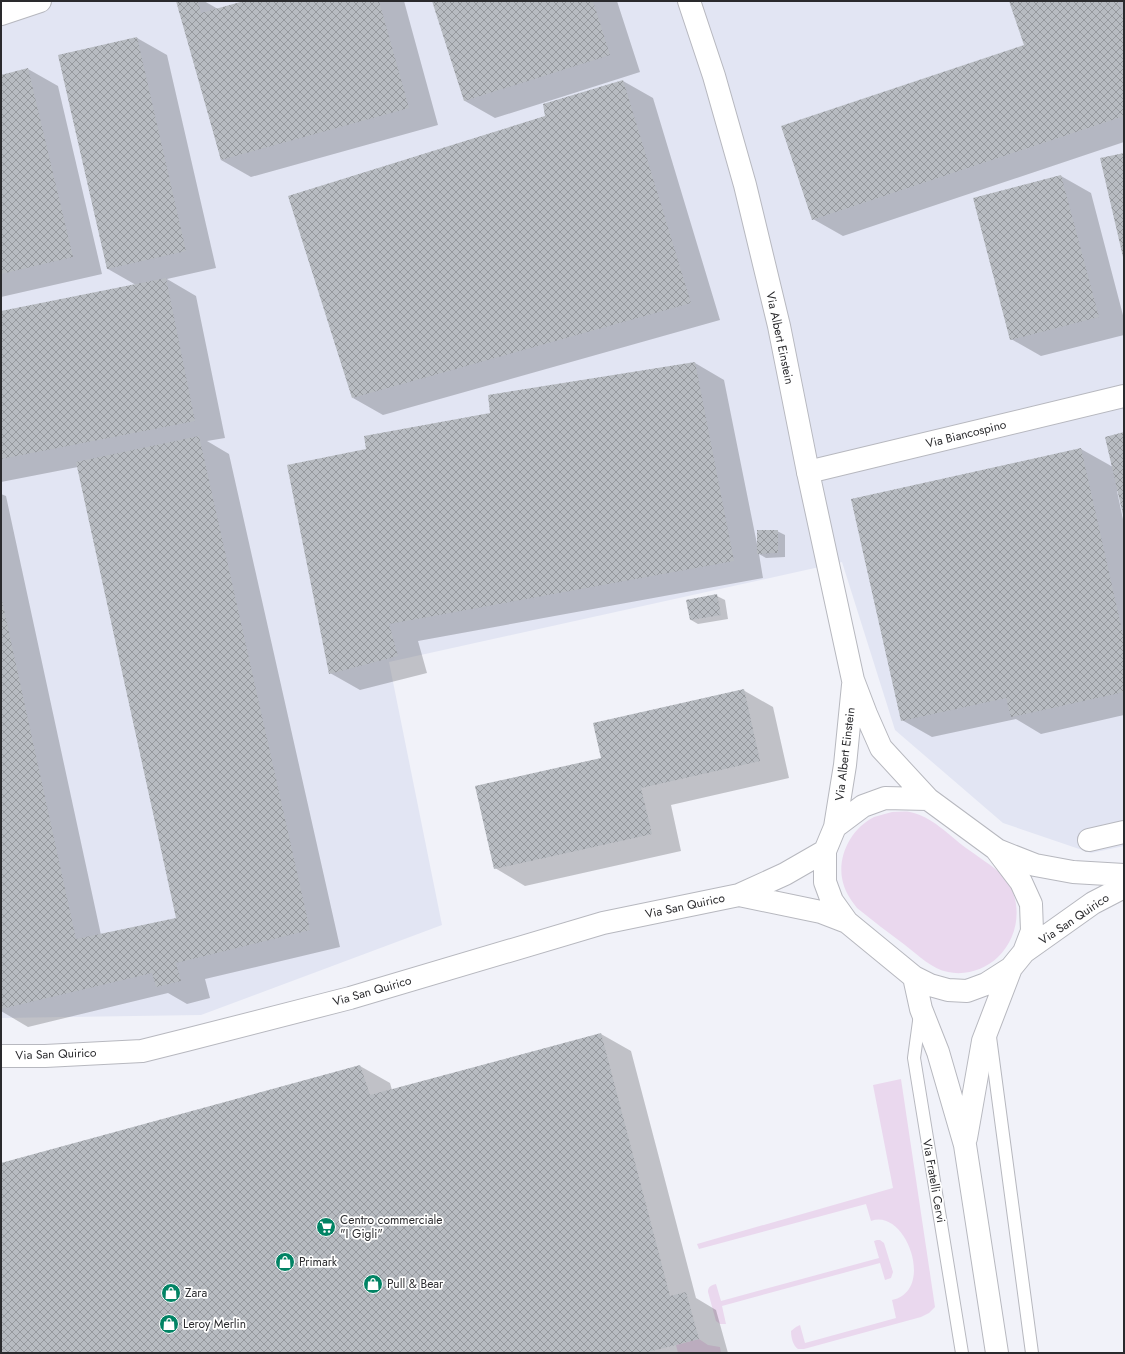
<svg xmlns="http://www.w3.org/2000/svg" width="1125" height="1354" font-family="Jost,sans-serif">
	<defs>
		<pattern id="building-cross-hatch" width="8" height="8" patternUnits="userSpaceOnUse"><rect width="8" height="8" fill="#b7bbc1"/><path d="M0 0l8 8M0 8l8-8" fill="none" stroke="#95989d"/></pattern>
	</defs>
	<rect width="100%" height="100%" fill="#f1f2f9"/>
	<path fill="#e2e5f3" d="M1 1H1124V846L1091 853 1003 823 895 730 842 562 389 662 442 925 201 1015 1 1018Z"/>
	<path fill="#ead8ee" d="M892 812C898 812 904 811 910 812 931 816 949 835 966 848 977 856 993 866 1002 875 1024 898 1020 936 998 957 986 969 966 976 948 972 932 969 918 955 905 945 889 933 873 921 857 908 850 899 844 890 842 878 838 854 852 828 874 817 880 815 886 814 892 812Z
		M901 1079 935 1307 929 1313 921 1317 804 1349H798C793 1346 791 1337 791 1331L796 1327 800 1325 805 1343 896 1318 892 1300C936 1291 906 1208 871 1221L866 1204 699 1249 697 1244 893 1188 873 1085Z
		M877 1240H880L884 1243 893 1272 891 1278 885 1280 880 1263 722 1306 726 1324H720L716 1321 708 1292C708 1287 711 1285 716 1284L721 1301 879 1258 874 1241Z
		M699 1339 708 1345 720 1347 721 1353H678L676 1345Z"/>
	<path fill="#0003" d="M180 1H204L218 9 248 1H404L438 125 251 177 221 160Z
		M433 1H617L640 72 495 118 465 101Z
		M1010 1H1124V142L843 236 813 219 1025 46Z
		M137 38 167 55 216 268 167 279 196 296 225 438 207 441 229 454 340 947 205 979 210 998 187 1004 168 993 28 1027 1 1011V494L6 496 101 935 177 919 78 467 1 482V312L136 285 108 269 59 55Z
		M28 69 58 86 102 274 1 297V76Z
		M623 81 653 98 720 320 383 415 353 398 547 117Z
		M1061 176 1091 193 1124 319V335L1041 356 1011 339Z
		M695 363 724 380 757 544 777 531 785 535V557L766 558 759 554 763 578 418 641 427 673 360 690 330 673 367 449 491 414Z
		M1124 433V514L1119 491H1117L1124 524V715L1041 734 1016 719 932 737 902 720 1081 449 1113 467Z
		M717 596 725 600 728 619 698 624 691 620Z
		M743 690 773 707 789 778 671 805 681 851 525 886 495 868 602 758Z
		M601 1034 631 1051 696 1298 716 1310 728 1353H1V1164L360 1066 390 1083 392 1090Z"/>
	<path fill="url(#building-cross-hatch)" d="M176 1H198L201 13 244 1H379L409 108 221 160Z
		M432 1H593L610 55 464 101Z
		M1009 1H1118L1124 18V116L812 220 781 126 1024 45Z
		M137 37 186 251 107 269 58 55Z
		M28 68 73 257 1 274V75Z
		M623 80 691 303 352 398 288 196 545 116 543 104Z
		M1124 153V257H1123L1100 158Z
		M1061 175 1099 317 1010 340 973 198Z
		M166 278 195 421 1 459V311Z
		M695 362 734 561 389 624 398 656 329 674 287 465 366 449 364 436 490 413 488 395Z
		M1124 432V515H1123L1105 437Z
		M199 436 310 930 176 963 181 981 156 987 152 973 1 1009V596L76 939 176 918 76 462Z
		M1081 448 1124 639V692L1011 717 1006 698 901 721 851 499Z
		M757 530H778V553L757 554Z
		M717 594 721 615 690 620 686 600Z
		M744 689 760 761 641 788 652 834 494 869 475 786 601 758 593 723Z
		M601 1033 670 1296 686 1292 699 1339 644 1353H1V1163L360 1065 370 1095Z"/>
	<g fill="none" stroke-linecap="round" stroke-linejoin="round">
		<g stroke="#b7b8bf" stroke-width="14">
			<path id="lane" d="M920 1014 914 1058 962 1353
				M990 1037 1032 1353"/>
		</g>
		<g stroke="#b7b8bf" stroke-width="24">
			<path id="street" d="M1 14 40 1
				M808 472 1124 396
				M1089 840 1124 832"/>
		</g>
		<g stroke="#b7b8bf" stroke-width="24">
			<path id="secondary" d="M689 1 714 76 745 185 779 326 808 472 853 680 866 714 881 748 928 799 996 849 1021 882 1031 904 1032 931 1024 952
				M928 799 885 798 863 806 835 827 825 851V882L832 901 847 922 914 977 930 985 948 990 967 991 986 984 1011 968 1024 952 1093 903 1124 887
				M835 827 845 765 853 685
				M997 850 1035 865 1073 872 1124 875
				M739 895 821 912 847 922
				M914 977 921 1009 938 1052 965 1145 997 1353
				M1 1056H45L142 1051 186 1040 350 998 603 923 739 895 785 874 825 851
				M966 1138 983 1041 1011 968"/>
		</g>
		<use href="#lane" stroke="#fff" stroke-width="12"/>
		<use href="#street" stroke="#fff" stroke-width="22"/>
		<use href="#secondary" stroke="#fff" stroke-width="22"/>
	</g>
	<defs>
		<g id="supermarket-disc" transform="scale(1)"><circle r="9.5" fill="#018364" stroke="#fff"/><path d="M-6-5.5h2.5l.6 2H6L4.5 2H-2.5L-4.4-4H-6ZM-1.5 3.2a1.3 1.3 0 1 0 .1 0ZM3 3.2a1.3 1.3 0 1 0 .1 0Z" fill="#fff"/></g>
		<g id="shop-disc" transform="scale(1)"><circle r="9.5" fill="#018364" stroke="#fff"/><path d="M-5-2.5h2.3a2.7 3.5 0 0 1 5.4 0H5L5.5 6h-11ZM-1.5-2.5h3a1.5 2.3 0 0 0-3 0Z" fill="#fff"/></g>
	</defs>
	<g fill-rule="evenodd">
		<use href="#supermarket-disc" x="326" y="1227"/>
		<use href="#shop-disc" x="285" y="1262"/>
		<use href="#shop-disc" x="373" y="1284"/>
		<use href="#shop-disc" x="171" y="1293"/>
		<use href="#shop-disc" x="169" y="1324"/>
	</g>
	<g text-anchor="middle" stroke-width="3.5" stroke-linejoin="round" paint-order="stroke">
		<g font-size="12" fill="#2a2a2d" stroke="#fff">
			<text transform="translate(780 338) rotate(78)" y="4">Via Albert Einstein</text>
			<text transform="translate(966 434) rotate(-14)" y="4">Via Biancospino</text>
			<text transform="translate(845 754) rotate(-83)" y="4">Via Albert Einstein</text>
			<text transform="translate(685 906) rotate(-12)" y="4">Via San Quirico</text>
			<text transform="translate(1074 919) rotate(-34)" y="4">Via San Quirico</text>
			<text transform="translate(372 991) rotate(-16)" y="4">Via San Quirico</text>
			<text transform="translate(56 1054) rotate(-2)" y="4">Via San Quirico</text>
			<text transform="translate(934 1181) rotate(80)" y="4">Via Fratelli Cervi</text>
		</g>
		<g font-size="12" fill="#2a2a2d" stroke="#fff" text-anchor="start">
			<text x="340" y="1224">Centro commerciale<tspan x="340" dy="14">"I Gigli"</tspan></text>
			<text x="299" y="1266">Primark</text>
			<text x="387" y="1288">Pull &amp; Bear</text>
			<text x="185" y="1297">Zara</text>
			<text x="183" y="1328">Leroy Merlin</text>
		</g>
	</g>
	<rect width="1125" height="1354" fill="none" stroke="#2a2a2d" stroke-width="4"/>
</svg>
